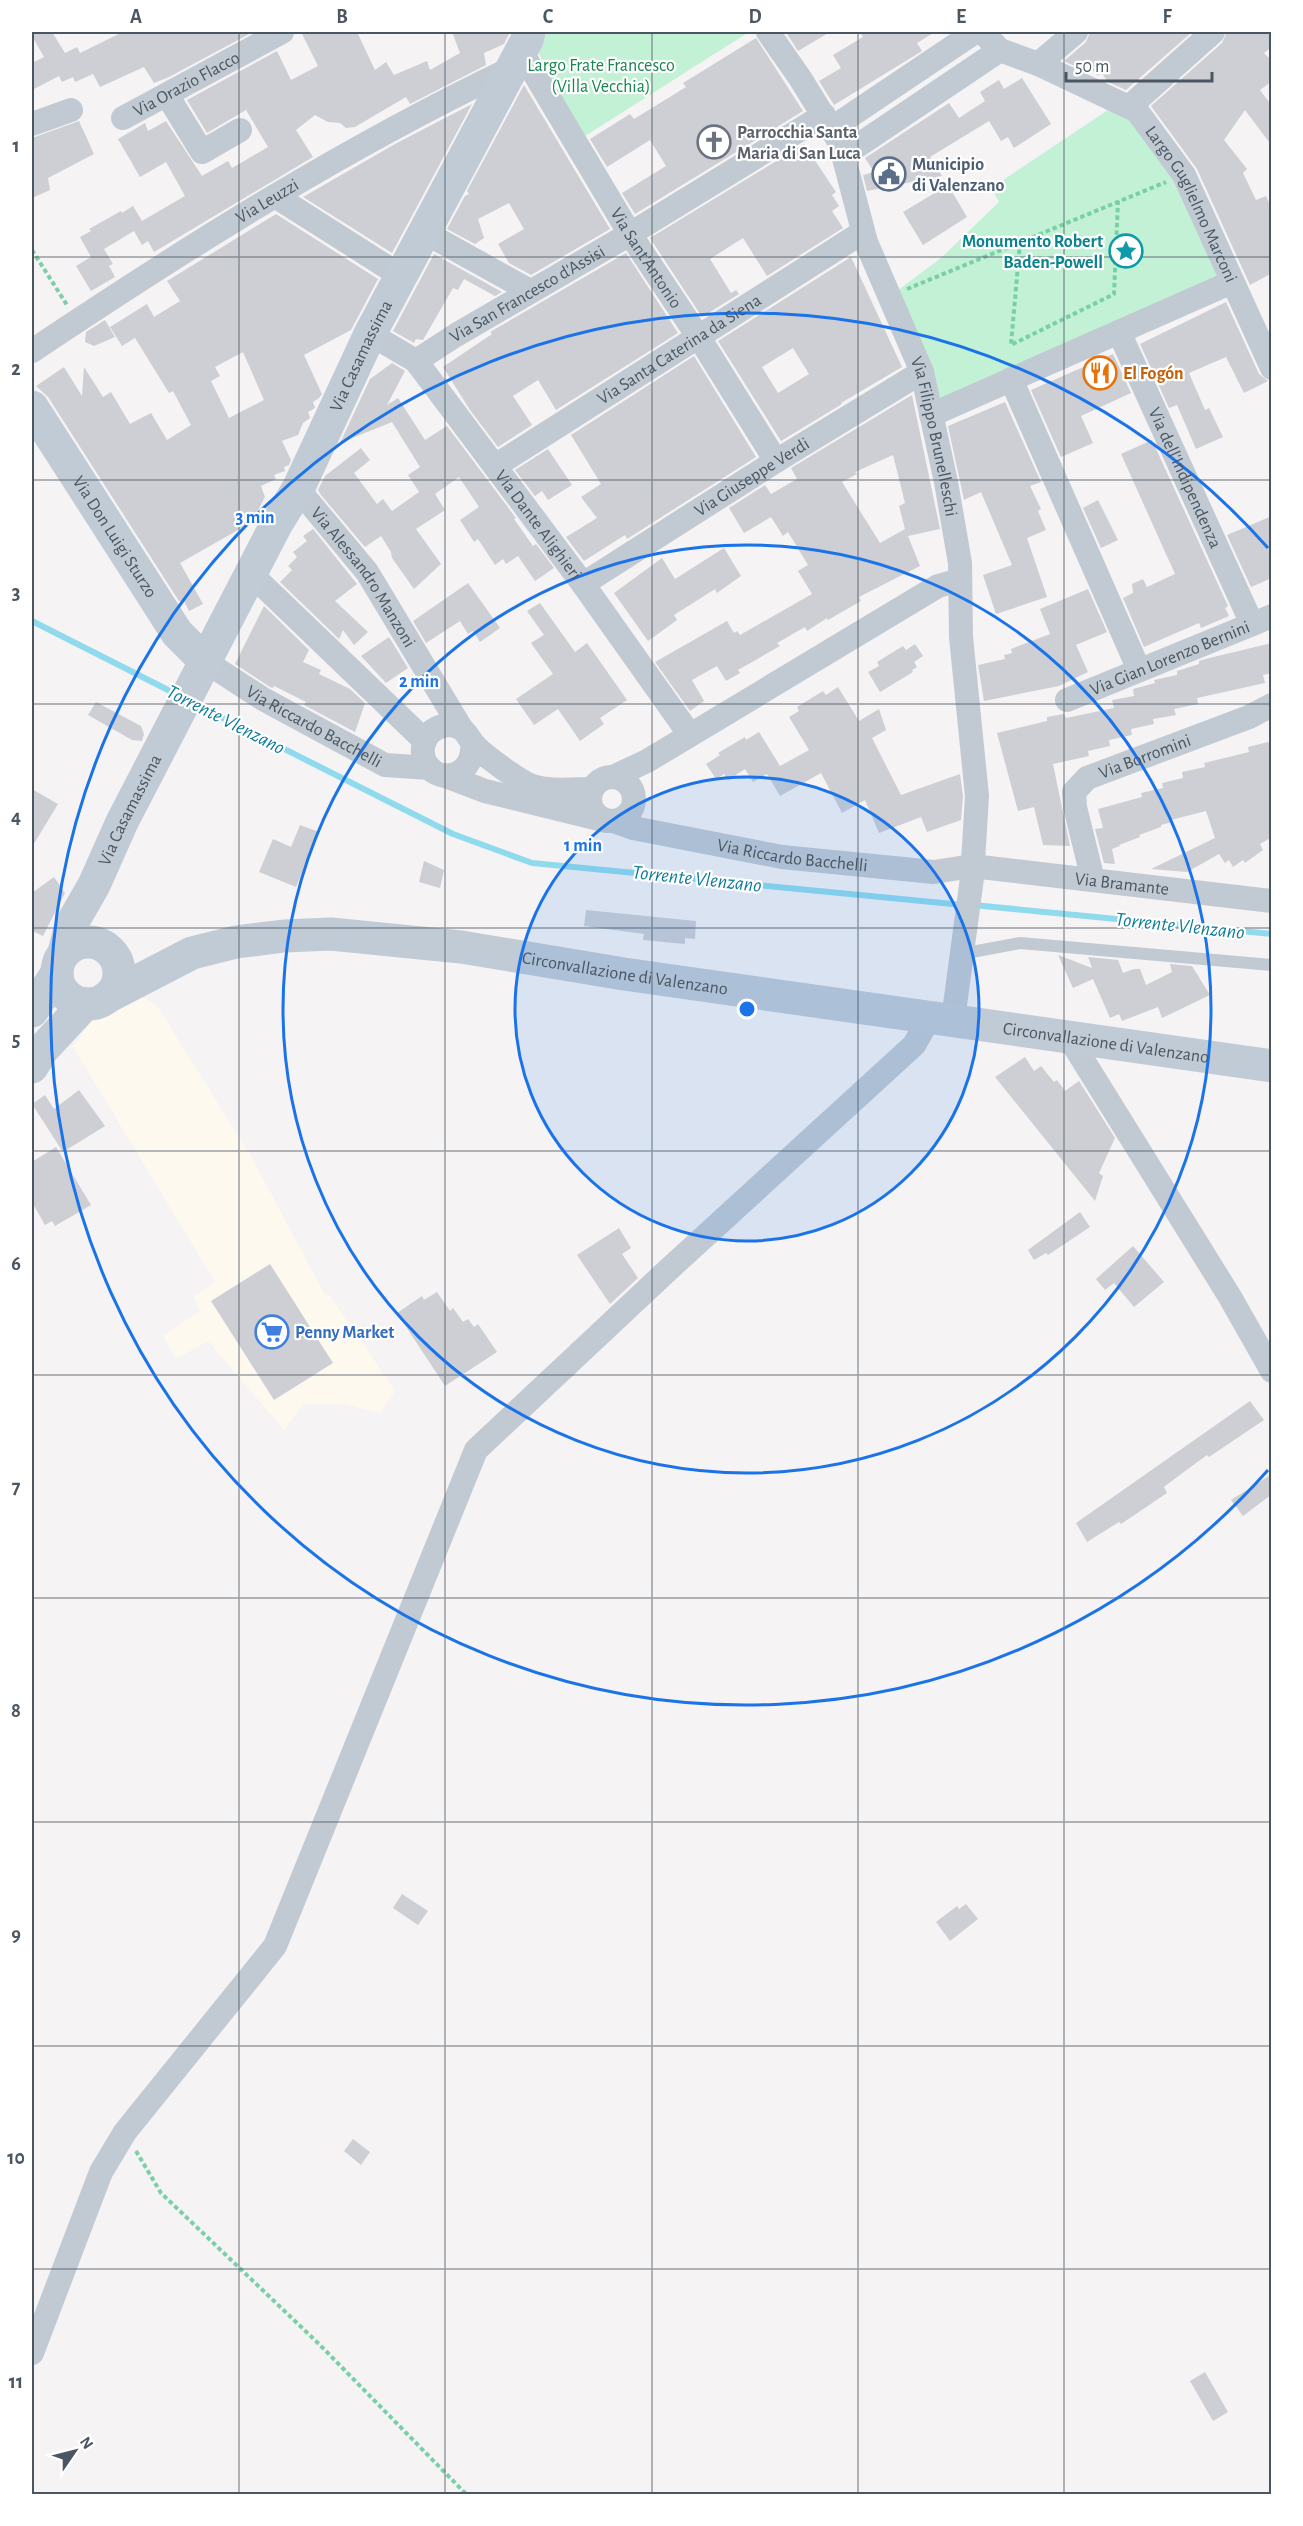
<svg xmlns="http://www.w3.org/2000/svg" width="1303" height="2526" font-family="'Alegreya Sans',sans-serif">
	<rect width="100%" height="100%" fill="#f5f3f3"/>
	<path fill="#fdf9ef" d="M140 996 157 1006 252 1158 324 1293 331 1297 395 1391 380 1413 344 1404H303L284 1430 208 1341 176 1359 163 1336 200 1311 194 1297 215 1282 73 1047 91 1021Z"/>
	<path fill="#c3f1d5" d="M547 32H749L582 138 538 52Z
		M1111 108 1137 111 1232 282 931 415 889 297 941 258 999 202 991 188Z"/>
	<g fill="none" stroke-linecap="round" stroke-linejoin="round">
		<path stroke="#90daee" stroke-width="6" d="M32 621 178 695
			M195 704 453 834 532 863 963 905
			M973 905 1272 934"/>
	</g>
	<path fill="#cdcfd5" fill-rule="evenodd" d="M32 32H52L65 53 77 47 80 53 123 32H253L169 77 154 83 144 67 100 87 93 74 75 82 73 77 62 82 59 76 32 90V63L44 57 32 36Z
		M301 32H357L375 70 386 62 394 75 427 61 430 70 460 53 452 32H510L504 44 484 53 486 65 410 104 406 97 355 127 346 128 340 123 328 122 315 115 296 130 313 157 154 252 148 241 142 245 134 231 104 249 113 264 109 266 115 277 91 291 76 266 91 257 80 237 91 231 89 229 121 211 122 213 133 206 142 221 185 196 166 162 140 177 118 139 145 123 148 131 166 121 202 176 228 161 232 168 268 147 246 110 207 133 187 100 277 51 291 80 318 66Z
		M791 32H830L798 51 787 34Z
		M860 32H935L917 43 922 51 834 105 819 81 841 68 833 55 863 37Z
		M1090 32H1192L1126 90 1108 82 1101 72 1098 76 1087 65 1083 70 1064 61 1086 42Z
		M1227 32H1272V47L1264 53 1272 61V81L1260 90 1272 106V146L1245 110 1224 140 1247 169 1243 173 1256 200 1266 196 1272 209V273L1250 285 1197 169 1151 106 1222 43Z
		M756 38 803 111 635 214 622 193 666 166 650 140 607 167 590 139 630 114 634 119 686 87 683 83Z
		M1022 78 1051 124 1014 148 1008 137 1001 141 989 121 930 157 942 176 867 191 863 175 874 172 865 158 949 103 959 118 985 101 980 92 999 80 1004 89Z
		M524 85 610 229 531 275 509 263 498 244 524 229 509 203 478 219 484 238 475 244 447 229 465 196 469 194 467 191Z
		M472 104 392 253 303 197 395 144Z
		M79 121 94 154 48 178 50 190 32 198V138Z
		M804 144 836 192 832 195 839 206 832 211 843 228 767 276 743 238 710 259 731 293 736 290 739 294 702 317 650 238Z
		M948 185 967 217 923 245 903 212Z
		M276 214 378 279 351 330 304 355 322 394 319 398 313 402 315 408 308 412 310 418 303 423 298 435 282 441 291 460 289 465 284 467 285 471 274 475 276 479 261 486 265 497 252 522 180 563 203 604 189 611 184 601H179L48 397 36 386 64 367 82 396 84 367 103 397 111 392 130 424 151 413 167 440 191 425 173 391 169 393 135 338 122 346 110 327 147 304 154 317 180 301 167 281ZM243 352 264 400 229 418 211 381 220 376 215 367Z
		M626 253 678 333 556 410 538 380 513 396 532 425 498 447 470 410 443 367 492 334 490 332Z
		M434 254 502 292 495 296 464 279 458 290 453 288 423 340 416 339 414 343 393 331Z
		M851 257 902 367 841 403 842 404 781 441 718 341ZM793 348 809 374 778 393 762 367Z
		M1226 302 1259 374 1268 381 1244 393 1226 357 1189 373 1205 410 1209 408 1223 437 1196 449 1177 405 1169 408 1140 344Z
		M105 320 115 337 94 346 85 342 86 332Z
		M1113 354 1131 393 1081 416 1093 443 1061 457 1031 390Z
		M694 356 756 457 627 539 625 535 584 561 566 537 597 518 581 497 601 484 571 435Z
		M392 363 405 371 387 405 398 398 425 440 447 426 516 518 514 519 533 546 536 544 554 568 535 581 518 556 506 564 503 559 495 565 478 539 474 542 460 520 479 507 459 477 435 494 445 510 416 529 441 564 414 589 392 558 391 552 381 536 365 547 321 495 318 490 325 476 361 448 370 460 354 473 377 504 383 499 392 511 419 492 408 475 420 467 392 422 340 443 370 379Z
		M912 395 940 529 908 536 920 566 859 597 861 601 828 620 827 618 807 631 805 627 777 643 780 646 738 670 740 673 726 681 717 666 692 680 704 701 690 711 655 662 727 621 734 633 737 631 740 635 812 594 798 571 808 565 788 532 783 536 771 517 744 533 729 508 765 485 771 494 797 479 791 468ZM893 455 905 503 899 506 905 529 880 543 842 482 857 474 855 472Z
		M1005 402 1041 482 1030 486 1041 509 1038 511 1046 530 1027 538 1047 597 996 614 983 575 1012 565 981 492 964 500 948 426Z
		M1152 440 1228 606 1225 608 1229 616 1201 628 1199 623 1144 647 1123 598 1133 593 1132 584 1143 579 1147 587 1175 574 1121 454Z
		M548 449 572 485 548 500 542 491 535 496 515 470Z
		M1098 500 1118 540 1101 548 1083 508Z
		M1272 516V578L1251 587 1227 535Z
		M313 529 357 584 335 601 368 632 354 645 343 630 339 639 280 582 292 570 288 566 297 557 293 552 307 541 303 536Z
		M724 548 741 576 717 593 715 589 674 615 677 620 648 641 614 593 662 558 675 579Z
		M468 583 500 628 480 642 473 631 468 634 460 621 426 643 413 621Z
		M1088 589 1107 632 1076 645 1088 672 1059 686 984 701 978 665 1005 659 1004 655 1012 653 1011 649 1050 634 1040 609Z
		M540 603 575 652 587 643 627 700 600 718 604 724 580 741 558 709 534 725 516 699 553 674 531 643 544 635 527 611Z
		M264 606 309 650 303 662 321 670 319 674 350 689 365 703 355 732 304 705 306 702 274 686 273 688 270 687 235 664Z
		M389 637 408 668 386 683 361 656Z
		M1272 643V673L1263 675 1265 683 1197 698 1198 704 1174 709 1176 715 1153 719 1154 724 1131 729 1132 735 1109 740 1110 746 1088 751 1089 756 1053 764 1070 846 1043 845 1034 807 1018 811 997 733 1047 721V717L1064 714 1066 718 1114 708 1112 700 1134 696 1133 689 1155 683 1154 680 1177 675V671L1199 664V661L1205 659Z
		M915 644 923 656 914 662 917 667 912 670 913 672 880 692 868 672 879 666 877 662 903 646 906 650Z
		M838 687 859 721 879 709 886 730 872 738 901 795 960 774 963 796 961 820 927 832 921 817 879 833 865 800 842 813 821 773 780 796 767 774 753 782 745 769 728 780 724 774 716 779 706 764 720 755 718 753 745 737 746 740 759 732 780 766 809 750 789 717 799 711 797 707 823 691 826 695Z
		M96 702 141 726 144 734 142 741 132 740 88 715Z
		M1272 741V837L1260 844 1263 850 1245 863 1243 860 1233 867 1229 860 1225 863 1219 854 1187 872 1151 869 1215 838 1206 811 1171 820 1172 822 1161 825V827L1139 835 1140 837 1119 845 1120 846 1112 849 1115 864 1104 863 1095 829 1103 828 1098 809 1142 797 1141 793 1163 788 1162 783 1183 778 1182 772 1205 767 1204 763 1249 752 1248 747Z
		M32 789 58 804 32 847Z
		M300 825 319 832 296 887 259 872 273 839 291 847Z
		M424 861 444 870 440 888 419 882Z
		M54 877 65 893 43 936 32 931V893Z
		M586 910 696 921 695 939 685 938V944L643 940 644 934 584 926Z
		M1058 955 1092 968 1088 957 1118 960 1123 973 1134 969H1140L1146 985 1172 972 1170 964 1192 966 1210 995 1162 1018 1158 1007 1122 1021 1119 1014 1110 1018 1093 979 1073 988Z
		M1025 1057 1034 1071 1041 1066 1054 1082 1057 1080 1065 1091 1079 1081 1115 1138 1099 1173 1103 1176 1095 1201 995 1077Z
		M79 1090 105 1126 63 1152 32 1104 45 1095 54 1109Z
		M56 1147 91 1205 55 1226 52 1221 45 1225 32 1202V1162Z
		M1080 1212 1090 1227 1048 1255 1046 1253 1034 1260 1028 1250Z
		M619 1228 631 1248 622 1254 638 1278 610 1304 577 1255Z
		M1133 1246 1164 1282 1134 1307 1114 1283 1105 1290 1096 1279Z
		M270 1264 333 1363 274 1400 211 1301Z
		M437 1292 450 1311 453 1308 463 1322 468 1319 474 1327 478 1324 497 1352 445 1386 397 1313 422 1296 424 1300Z
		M1250 1401 1264 1420 1209 1457 1207 1455 1169 1483 1164 1487 1167 1493 1121 1524 1119 1522 1087 1542 1076 1523Z
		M1272 1474V1494L1243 1516 1231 1500Z
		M402 1894 428 1911 418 1925 393 1908Z
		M966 1904 978 1919 950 1941 936 1922 957 1906 959 1909Z
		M353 2139 370 2152 361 2165 344 2151Z
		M1205 2372 1228 2412 1213 2421 1190 2381Z"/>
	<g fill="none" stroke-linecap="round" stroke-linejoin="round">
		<path stroke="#7ad0a6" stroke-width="4" stroke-dasharray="4.5 3" stroke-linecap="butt" d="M1020 242 1011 345 1114 294 1118 201
			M32 250 67 305
			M907 289 1166 182
			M136 2151 161 2193 319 2344 466 2494"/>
		<path stroke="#c1cad2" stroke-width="12" d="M961 954 1020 943 1272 965"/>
		<g stroke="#c1cad2" stroke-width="24">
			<path id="s1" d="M768 32 800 78 840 143 866 242 922 372 946 482 960 563 961 637 977 796 972 878 953 1020"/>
			<path id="s2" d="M982 32 1000 50 1038 64 1137 111 1184 175 1272 368"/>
			<path id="s3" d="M521 51 630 234 705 347 776 461"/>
			<path d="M1038 64 1076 32"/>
			<path d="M167 95 202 152 240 130"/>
			<path d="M1129 107 1213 32"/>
			<path id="s4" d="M123 118 282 32"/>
			<path d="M32 124 71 110"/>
			<path d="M832 128 975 32"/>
			<path d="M844 155 1000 50"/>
			<path d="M275 196 401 276"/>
			<path d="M424 232 530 291"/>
			<path id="s5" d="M1119 332 1252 624"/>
			<path id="s6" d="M370 334 416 361 583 584 690 735"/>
			<path id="s7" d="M32 351C186 248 344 148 512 68"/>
			<path id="s8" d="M416 361 456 335 630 234 824 115"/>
			<path d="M1011 379 1139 670"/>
			<path d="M931 415 1232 282"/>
			<path id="s9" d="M495 466 863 232"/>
			<path id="s10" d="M298 489 367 572 461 728"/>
			<path d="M251 574 425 741"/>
			<path id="s11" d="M583 584 776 461 922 372"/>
			<path id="s12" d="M206 662 263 699 385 765 430 768"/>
			<path id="s13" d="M1067 700 1272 616"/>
			<path d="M472 743C476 781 428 787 423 754 422 746 425 738 430 733 438 725 451 723 460 728 466 731 468 737 472 742 480 753 519 781 532 786 550 792 573 789 592 789"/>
			<path d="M443 775 485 791 607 821"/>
			<circle cx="612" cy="799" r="22"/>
			<path d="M613 777 647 761 938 586 960 580"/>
			<path id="s14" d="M616 822 633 828 782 857 934 872 972 866 1272 901"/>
			<path id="s15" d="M1093 880 1075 807 1074 792 1087 778 1249 717 1272 705"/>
			<path d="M1068 1036 1230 1297 1272 1371"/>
			<path d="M32 2353 101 2172 125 2132 275 1946 476 1450 668 1270 914 1045 930 1017"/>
		</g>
		<g stroke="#c1cbd6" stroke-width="33">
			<path id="s16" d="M32 407 177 633 206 662"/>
			<circle cx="88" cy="973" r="31"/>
			<path id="s17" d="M64 953 71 925 94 885 122 822 277 523 298 489 370 334 527 40 529 32"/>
			<path id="s18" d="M109 996 192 953 236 942 284 936 331 934 461 947 624 974 1272 1066"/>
			<path d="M32 1011 57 973"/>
			<path d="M32 1067 43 1049 85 1004"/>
		</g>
	</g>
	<path fill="none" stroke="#4a5661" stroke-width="1.5" stroke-opacity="0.55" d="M239 32V2494M445 32V2494M652 32V2494M858 32V2494M1064 32V2494M32 257H1272M32 480H1272M32 704H1272M32 928H1272M32 1151H1272M32 1375H1272M32 1598H1272M32 1822H1272M32 2046H1272M32 2269H1272"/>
	<circle cx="747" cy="1009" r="232" fill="#1a73e8" fill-opacity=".12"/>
	<g fill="none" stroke="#1a73e8" stroke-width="3">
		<circle cx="747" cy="1009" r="232"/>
		<circle cx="747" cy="1009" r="464"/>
		<path d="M1268 1470A696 696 0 1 1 1268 548"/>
	</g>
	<defs>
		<g id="church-ring" transform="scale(1.725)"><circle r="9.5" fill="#fff" stroke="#6b7280" stroke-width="1.5"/><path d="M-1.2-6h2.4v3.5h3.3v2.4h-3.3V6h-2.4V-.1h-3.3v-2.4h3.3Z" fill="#6b7280"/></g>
		<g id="civic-ring" transform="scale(1.725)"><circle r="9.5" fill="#fff" stroke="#5c6f8a" stroke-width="1.5"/><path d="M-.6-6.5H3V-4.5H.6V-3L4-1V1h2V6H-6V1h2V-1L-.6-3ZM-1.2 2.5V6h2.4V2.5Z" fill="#5c6f8a"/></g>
		<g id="sight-ring" transform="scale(1.725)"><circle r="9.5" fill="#fff" stroke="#0f9aa8" stroke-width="1.5"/><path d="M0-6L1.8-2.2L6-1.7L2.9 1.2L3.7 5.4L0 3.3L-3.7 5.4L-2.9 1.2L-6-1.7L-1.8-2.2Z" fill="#0f9aa8"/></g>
		<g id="restaurant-ring" transform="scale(1.725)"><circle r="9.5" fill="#fff" stroke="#e8710a" stroke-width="1.5"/><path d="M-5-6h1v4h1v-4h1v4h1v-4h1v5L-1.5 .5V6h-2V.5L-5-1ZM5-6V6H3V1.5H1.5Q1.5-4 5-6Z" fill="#e8710a"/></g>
		<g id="supermarket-ring" transform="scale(1.725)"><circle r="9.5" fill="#fff" stroke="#3f7fe0" stroke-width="1.5"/><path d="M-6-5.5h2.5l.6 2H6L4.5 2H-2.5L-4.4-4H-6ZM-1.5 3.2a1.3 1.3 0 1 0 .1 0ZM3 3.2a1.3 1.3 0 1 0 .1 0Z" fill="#3f7fe0"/></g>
	</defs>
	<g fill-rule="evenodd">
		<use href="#church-ring" x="714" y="142"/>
		<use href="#civic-ring" x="889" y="174"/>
		<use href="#sight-ring" x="1126" y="251"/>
		<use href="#restaurant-ring" x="1100" y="373"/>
		<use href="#supermarket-ring" x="272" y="1332"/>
	</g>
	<g text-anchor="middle" stroke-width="4.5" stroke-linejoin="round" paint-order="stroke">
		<g font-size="18" fill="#17864f" stroke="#fff">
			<text x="601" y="71">Largo Frate Francesco<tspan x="601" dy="21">(Villa Vecchia)</tspan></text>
		</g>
		<g font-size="18" fill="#4a5661" stroke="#fff">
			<text dy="6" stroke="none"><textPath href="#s4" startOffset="72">Via Orazio Flacco</textPath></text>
			<text dy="6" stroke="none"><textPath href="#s7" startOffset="279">Via Leuzzi</textPath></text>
			<text dy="6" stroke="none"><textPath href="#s2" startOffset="284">Largo Guglielmo Marconi</textPath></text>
			<text dy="6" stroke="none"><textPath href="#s3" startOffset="242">Via Sant'Antonio</textPath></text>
			<text dy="6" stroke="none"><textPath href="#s8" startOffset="130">Via San Francesco d'Assisi</textPath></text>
			<text dy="6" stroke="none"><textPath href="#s9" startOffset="218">Via Santa Caterina da Siena</textPath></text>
			<text dy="6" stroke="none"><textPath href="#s17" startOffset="668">Via Casamassima</textPath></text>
			<text dy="6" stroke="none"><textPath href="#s1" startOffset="442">Via Filippo Brunelleschi</textPath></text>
			<text dy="6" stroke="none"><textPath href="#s11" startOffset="200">Via Giuseppe Verdi</textPath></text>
			<text dy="6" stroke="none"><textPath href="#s5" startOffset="160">Via dell'Indipendenza</textPath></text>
			<text dy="6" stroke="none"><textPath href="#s6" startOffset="258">Via Dante Alighieri</textPath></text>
			<text dy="6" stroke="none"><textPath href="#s16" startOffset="154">Via Don Luigi Sturzo</textPath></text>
			<text dy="6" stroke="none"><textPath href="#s10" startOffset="110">Via Alessandro Manzoni</textPath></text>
			<text dy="6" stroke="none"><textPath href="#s13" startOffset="111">Via Gian Lorenzo Bernini</textPath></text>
			<text dy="6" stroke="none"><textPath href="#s12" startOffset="126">Via Riccardo Bacchelli</textPath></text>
			<text dy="6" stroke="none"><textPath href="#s15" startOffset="171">Via Borromini</textPath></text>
			<text dy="6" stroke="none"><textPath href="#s17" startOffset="158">Via Casamassima</textPath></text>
			<text dy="6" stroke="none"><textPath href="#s14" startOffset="180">Via Riccardo Bacchelli</textPath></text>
			<text dy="6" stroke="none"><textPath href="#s14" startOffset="512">Via Bramante</textPath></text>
			<text dy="6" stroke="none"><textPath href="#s18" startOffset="531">Circonvallazione di Valenzano</textPath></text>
			<text dy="6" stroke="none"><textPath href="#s18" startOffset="1017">Circonvallazione di Valenzano</textPath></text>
		</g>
		<g font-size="18" font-weight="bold" fill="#5b616d" stroke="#fff" text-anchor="start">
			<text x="737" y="138">Parrocchia Santa<tspan x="737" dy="21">Maria di San Luca</tspan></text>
		</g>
		<g font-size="18" font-weight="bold" fill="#4e5e75" stroke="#fff" text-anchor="start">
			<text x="912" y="170">Municipio<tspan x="912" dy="21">di Valenzano</tspan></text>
		</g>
		<g font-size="18" font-weight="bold" fill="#0d838f" stroke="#fff" text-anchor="end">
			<text x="1103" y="247">Monumento Robert<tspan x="1103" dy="21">Baden-Powell</tspan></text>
		</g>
		<g font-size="18" font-weight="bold" fill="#c56008" stroke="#fff" text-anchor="start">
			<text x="1123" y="379">El Fogón</text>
		</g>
		<g font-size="18" font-weight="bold" fill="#366cbe" stroke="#fff" text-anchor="start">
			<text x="295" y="1338">Penny Market</text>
		</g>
		<g font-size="20" font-style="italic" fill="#0c7c9b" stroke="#fff">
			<text transform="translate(226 719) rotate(27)" y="7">Torrente Vlenzano</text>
			<text transform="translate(697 878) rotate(6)" y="7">Torrente Vlenzano</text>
			<text transform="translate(1180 925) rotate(6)" y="7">Torrente Vlenzano</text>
		</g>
	</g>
	<circle cx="747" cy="1009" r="9" fill="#1a73e8" stroke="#fff" stroke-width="3"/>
	<g font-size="18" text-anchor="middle" font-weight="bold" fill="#1a73e8" stroke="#fff" stroke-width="4.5" stroke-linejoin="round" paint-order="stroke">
		<text x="255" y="523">3 min</text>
		<text x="419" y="687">2 min</text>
		<text x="583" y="851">1 min</text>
	</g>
	<rect width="1303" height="2526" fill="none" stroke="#ffffff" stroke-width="66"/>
	<g transform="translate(75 2451) rotate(55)" stroke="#ffffff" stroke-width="4.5" paint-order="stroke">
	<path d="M0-4.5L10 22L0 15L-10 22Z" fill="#4a5661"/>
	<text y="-9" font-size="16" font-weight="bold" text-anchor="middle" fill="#4a5661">N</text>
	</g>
	<path d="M1066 72v9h146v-9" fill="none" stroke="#4a5661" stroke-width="3"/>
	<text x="1075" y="72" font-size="18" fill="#4a5661" stroke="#ffffff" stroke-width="4.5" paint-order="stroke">50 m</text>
	<rect x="33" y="33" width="1237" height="2460" fill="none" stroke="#4a5661" stroke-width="2"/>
	<g font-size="20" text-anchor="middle" font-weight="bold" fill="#4a5661">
		<text x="136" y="23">A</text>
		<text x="342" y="23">B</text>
		<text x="548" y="23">C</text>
		<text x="755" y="23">D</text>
		<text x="961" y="23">E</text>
		<text x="1167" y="23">F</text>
		<text x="16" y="152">1</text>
		<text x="16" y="375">2</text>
		<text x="16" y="599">3</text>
		<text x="16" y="823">4</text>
		<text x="16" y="1046">5</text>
		<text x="16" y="1270">6</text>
		<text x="16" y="1493">7</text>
		<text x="16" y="1717">8</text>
		<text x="16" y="1941">9</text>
		<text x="16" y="2164">10</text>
		<text x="16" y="2388">11</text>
	</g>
</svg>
